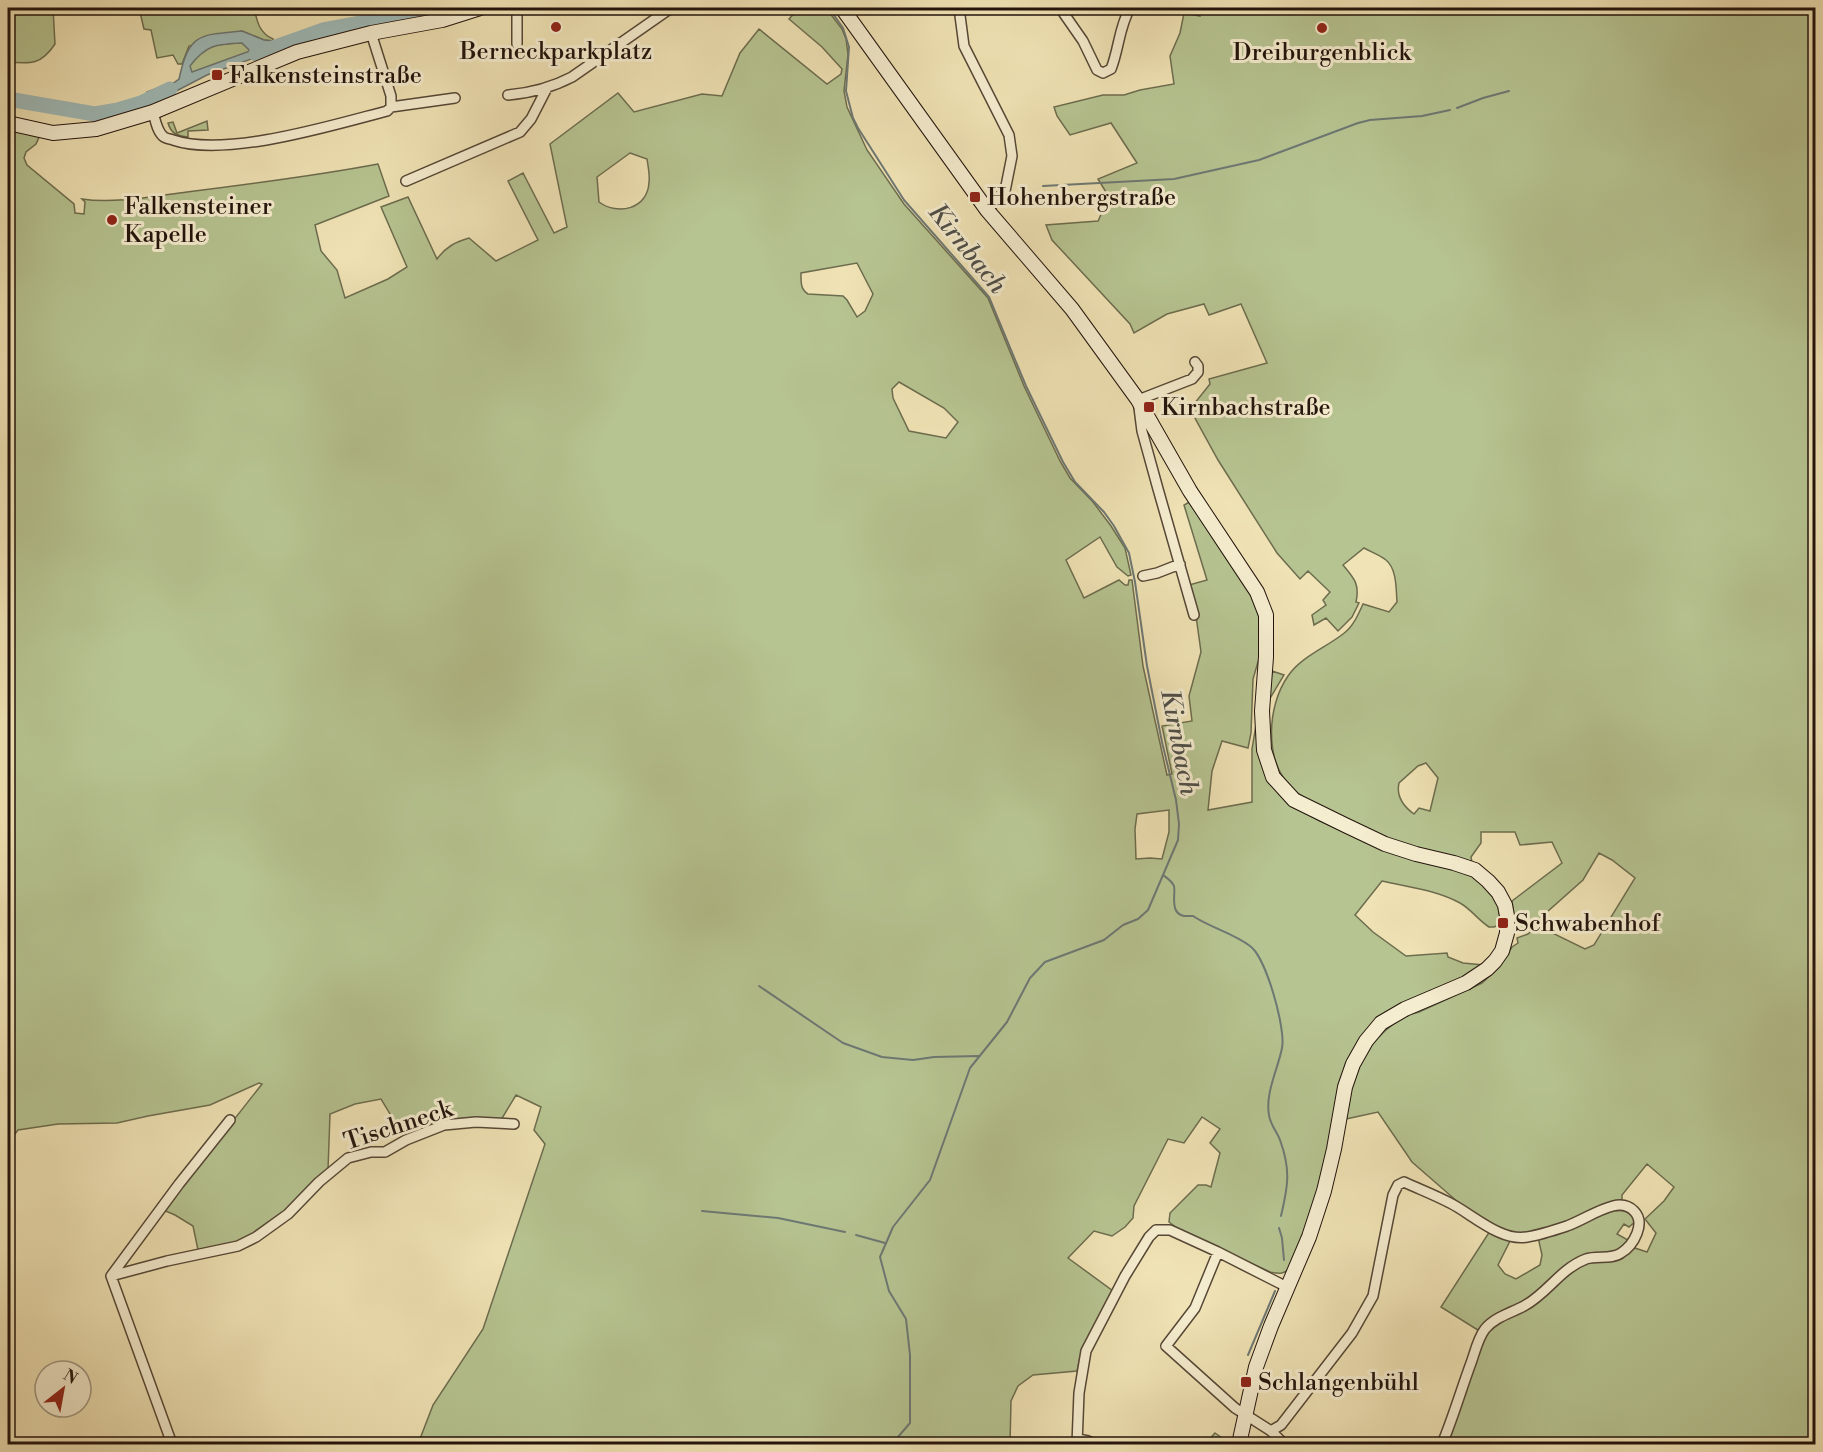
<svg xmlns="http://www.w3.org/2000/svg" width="1823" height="1452" font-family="'Libre Bodoni',serif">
	<rect width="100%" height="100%" fill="#f0e3b5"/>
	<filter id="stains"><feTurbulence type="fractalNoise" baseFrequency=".00333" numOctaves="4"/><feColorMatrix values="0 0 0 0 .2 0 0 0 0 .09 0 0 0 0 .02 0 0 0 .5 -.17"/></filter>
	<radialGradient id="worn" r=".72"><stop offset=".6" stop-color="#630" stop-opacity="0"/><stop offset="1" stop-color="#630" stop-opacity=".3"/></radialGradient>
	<path fill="#b6c491" stroke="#6c6c4e" stroke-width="1.5" fill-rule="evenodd" d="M8 8H53L55 44C41 65 31 64 8 62Z
		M139 8H254C257 21 259 33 273 39V41L264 40 242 31 189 46 182 64H178L173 55 157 58 151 30 144 29Z
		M799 8H826L842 29 846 39 848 54 844 91 847 107 867 150 904 204 988 298 1024 386 1060 461 1070 478 1093 502 1111 526 1125 548 1131 575 1128 576 1117 567 1100 537 1066 560 1084 598 1119 580 1125 585H1128L1129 580H1132L1143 666 1167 775 1172 774 1162 726 1192 721 1189 696 1201 652 1196 616 1189 585 1207 580 1184 505 1191 501 1221 550 1243 580 1257 604 1261 618 1260 655 1253 679 1251 733 1248 748 1222 741 1212 771 1208 810 1252 802V749L1257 719 1271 782 1279 794 1290 804 1318 820 1369 843 1445 865 1478 879 1497 901 1501 924 1494 927H1489C1478 920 1471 909 1460 903 1436 890 1408 887 1382 881L1355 915 1373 932 1406 956 1447 953 1448 957 1463 963 1484 965 1364 1034 1351 1053 1345 1068 1317 1199 1291 1266C1284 1275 1280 1274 1270 1272L1182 1232 1169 1222 1170 1213 1198 1185H1206L1211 1187 1220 1153 1210 1143 1220 1129 1202 1117 1184 1143 1168 1139 1134 1206 1133 1218 1125 1227 1112 1236 1094 1231 1068 1258 1113 1291 1082 1348 1077 1371 1033 1375 1018 1386 1011 1401 1010 1444H418L433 1405 483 1329 545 1144 534 1130 541 1107 516 1095 501 1120 444 1121 401 1132 381 1099 355 1104 330 1114 328 1170C305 1192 281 1219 253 1235 236 1244 216 1247 198 1250L193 1226 175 1215 163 1210 262 1084 259 1083 210 1105 148 1116 117 1123 58 1124 18 1130 8 1143V131L40 135 36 144 26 152 24 158 27 165 74 204 75 213 84 214 85 202 82 199C113 204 155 196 187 192 251 184 315 176 378 164L389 196 315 225 321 251 337 270 345 298 388 279 407 267 381 207 408 197 437 259C446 247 455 242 469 238L496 261 538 240 508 181 523 173 554 233 567 227 550 144 618 93 634 112 702 94 722 96 740 53 759 29 827 84 841 74 842 69 822 47 789 19ZM630 153 647 159C648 166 650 175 649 182 648 209 618 216 599 202L597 177ZM857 263 873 294 865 311 857 317 847 300 843 296 808 294C800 289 801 281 801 273ZM899 382 944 408 958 422 946 438 909 431 893 398 892 389ZM1169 810V832L1162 859 1150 858 1136 859 1135 829 1137 814Z
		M1201 8H1815V1444H1447L1484 1334 1491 1327 1570 1270 1585 1262 1632 1247 1647 1252 1656 1233 1645 1219 1664 1201 1674 1187 1647 1164 1622 1195V1201L1537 1232 1508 1234 1467 1210 1412 1162 1378 1112 1346 1119C1348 1107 1348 1093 1352 1081 1361 1053 1389 1018 1419 1012L1482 983 1498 968 1512 947 1518 943 1517 938 1528 934 1539 924 1542 928 1585 949 1594 945 1635 878 1612 860 1599 853 1583 880 1530 927 1521 931 1516 930 1512 901 1562 863 1552 842 1520 845 1515 832H1481V843L1471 857 1472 862C1423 855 1377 835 1334 813 1319 806 1302 799 1291 787 1264 760 1267 706 1288 676 1301 657 1325 648 1343 634 1353 627 1358 615 1363 604L1389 612 1397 602C1396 589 1397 569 1386 560 1380 555 1371 552 1364 548L1343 565C1354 578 1360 584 1356 602L1359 603 1352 617 1338 631 1326 618 1314 625 1312 615 1326 605 1323 600 1330 592 1308 571 1300 579 1277 553 1218 460 1190 409 1210 384 1209 379 1267 363 1241 304 1209 315 1204 304 1167 314 1134 333 1130 324 1052 240 1046 225 1098 221 1109 197 1098 179 1137 163 1111 123 1070 135 1057 116 1054 107 1103 95H1124L1140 90 1174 84 1170 56 1180 33 1184 13 1200 16ZM1426 763 1438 778 1430 811 1419 808 1414 814C1403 806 1396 796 1399 783L1418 766Z
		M242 43 251 51 192 73 189 66C206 44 216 44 242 43Z
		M207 121 208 130 188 131V137C178 136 171 134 168 123L173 122 177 133Z
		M1272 671 1284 675 1269 700Z
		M1623 1207 1637 1220 1629 1227 1624 1224 1617 1234 1628 1240C1623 1256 1604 1250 1593 1256 1554 1279 1518 1306 1481 1332L1441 1307 1490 1231 1510 1241 1498 1265 1505 1274 1516 1279 1540 1265 1542 1255 1538 1237Z
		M1215 1433 1231 1444H1205Z"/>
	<path fill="#9fbbb9" stroke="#6d7874" stroke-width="1.5" fill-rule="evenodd" d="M242 31 264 40 273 41 276 50 207 75 161 99H153L147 92 168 84H172L179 79C189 33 199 35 242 31ZM242 43 250 51 192 72 190 66C206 45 216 44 242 43Z"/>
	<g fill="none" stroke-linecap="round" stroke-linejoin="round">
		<path stroke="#6d7874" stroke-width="2" d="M829 8 843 28 849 47 846 91 853 118 858 128 904 200 989 297 1026 386 1063 462 1075 482 1104 512 1114 526 1129 553 1135 582 1147 666 1162 742 1176 800 1179 824 1178 840 1148 910 1138 919 1123 925 1104 940 1045 962 1030 978 1007 1022 970 1068 930 1180 893 1227 880 1257 889 1291 906 1319 910 1355V1423L892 1444
			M1457 108 1483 98 1509 91
			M1043 186 1174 179 1259 160 1358 123 1370 120 1422 116 1450 110
			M1163 875C1167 878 1172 881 1174 886 1176 894 1169 913 1184 916 1187 916 1190 916 1193 916 1211 928 1233 933 1250 946 1266 957 1286 1029 1282 1048 1278 1069 1265 1093 1269 1115 1270 1124 1277 1132 1280 1140 1291 1170 1288 1186 1281 1216
			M759 986 843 1043 882 1057 913 1060 934 1057 979 1056
			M702 1211 778 1218 845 1232
			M1279 1228 1282 1238 1284 1260
			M856 1235 885 1243
			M1248 1355 1275 1291"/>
		<path stroke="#9fbbb9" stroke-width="15" d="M256 54 323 30 443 8
			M8 99 95 114 118 110 141 103 170 89"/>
		<g stroke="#564736" stroke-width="12">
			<path id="minor" d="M517 8V44
				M959 8 964 46 1009 135 1012 156 1005 191 987 210
				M1060 8 1083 41 1097 70 1103 73 1111 69C1119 49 1119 27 1130 8
				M371 33 391 96V107
				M508 95C531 93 551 88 572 77L671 8
				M153 112C155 119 157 132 164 137 167 139 170 139 173 140 226 158 333 125 387 111L391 107 455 98
				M406 181 520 132 531 119 547 88
				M1143 576 1157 573 1180 564
				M1194 615 1158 489 1142 431 1138 400 1192 379 1198 372V366L1195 362
				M1218 1252 1195 1308 1166 1346 1235 1408 1271 1431 1284 1444
				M111 1276 167 1261 238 1246 256 1237 288 1214 319 1182 348 1158 371 1152H385L406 1140 444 1125 476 1122 514 1124
				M111 1276 179 1184 230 1120
				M111 1276 172 1444
				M1271 1431 1281 1425 1352 1333 1373 1296 1393 1195 1398 1185 1404 1182C1419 1189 1435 1195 1450 1203 1472 1214 1501 1242 1527 1237 1540 1235 1555 1230 1567 1226 1583 1220 1597 1210 1613 1206 1621 1204 1628 1205 1634 1211 1646 1223 1634 1245 1621 1253 1612 1260 1596 1255 1586 1259 1560 1269 1547 1294 1524 1306 1511 1313 1495 1317 1485 1329 1478 1338 1475 1352 1471 1363 1461 1390 1453 1418 1442 1444
				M1078 1439 1088 1441 1095 1444
				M1077 1444 1079 1393 1086 1351 1125 1276 1149 1237 1156 1230H1170L1218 1252 1287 1287"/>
		</g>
		<g stroke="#22130c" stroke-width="16">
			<path id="secondary" d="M842 8 987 210 1072 309 1138 400 1190 491 1257 592 1266 615V657L1262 711 1264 750 1273 777 1294 800 1345 825 1385 844 1416 854 1454 863 1475 870 1488 881 1498 892 1505 905 1507 916V933L1502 951 1495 961 1487 969 1466 983 1405 1009 1381 1023 1366 1041 1353 1064 1345 1087 1334 1149 1324 1191 1309 1237 1271 1326 1256 1367 1239 1444
				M8 123 53 133 96 129 153 112 297 52 371 33 442 20 480 8"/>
		</g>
		<use href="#minor" stroke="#f5edcf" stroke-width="9"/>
		<use href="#secondary" stroke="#f5edcf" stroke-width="14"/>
	</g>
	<g fill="#8f2418" stroke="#f5edcf" stroke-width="2">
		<circle cx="556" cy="27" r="6"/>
		<circle cx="1322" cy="28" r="6"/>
		<rect x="211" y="69" width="12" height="12" rx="3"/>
		<rect x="969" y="191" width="12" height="12" rx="3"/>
		<circle cx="112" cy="220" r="6"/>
		<rect x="1143" y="401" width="12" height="12" rx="3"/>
		<rect x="1497" y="917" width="12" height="12" rx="3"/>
		<rect x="1240" y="1376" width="12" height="12" rx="3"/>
	</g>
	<g text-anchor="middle" stroke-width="6" stroke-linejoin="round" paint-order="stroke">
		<g font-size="24" fill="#22130c" stroke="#f5edcf" text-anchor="start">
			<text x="556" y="59" text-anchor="middle">Berneckparkplatz</text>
			<text x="1322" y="60" text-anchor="middle">Dreiburgenblick</text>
			<text x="229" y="83">Falkensteinstraße</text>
			<text x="987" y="205">Hohenbergstraße</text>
			<text x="124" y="214">Falkensteiner<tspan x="124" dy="28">Kapelle</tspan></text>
			<text x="1161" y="415">Kirnbachstraße</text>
			<text x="1515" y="931">Schwabenhof</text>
			<text x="1258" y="1390">Schlangenbühl</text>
		</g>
		<g font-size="24" fill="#22130c" stroke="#f5edcf">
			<text transform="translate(398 1125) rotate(-18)" y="8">Tischneck</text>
		</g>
		<g font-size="26" font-style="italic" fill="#4e4e49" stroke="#f5edcf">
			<text transform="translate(968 248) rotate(51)" y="9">Kirnbach</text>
			<text transform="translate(1180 742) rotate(79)" y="9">Kirnbach</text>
		</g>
	</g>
	<rect width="1823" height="1452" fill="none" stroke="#f0e3b5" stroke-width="30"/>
	<rect x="9" y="9" width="1805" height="1434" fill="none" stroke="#22130c" stroke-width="3"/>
	<rect x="15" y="15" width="1793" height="1422" fill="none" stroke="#22130c" stroke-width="1.5"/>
	<g transform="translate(63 1389) rotate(31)"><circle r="28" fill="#f5edcf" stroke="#a19681" stroke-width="1.5"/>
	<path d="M0-4.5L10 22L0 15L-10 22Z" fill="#8f2418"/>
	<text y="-9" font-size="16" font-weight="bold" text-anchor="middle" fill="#22130c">N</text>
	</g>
	<rect width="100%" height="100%" filter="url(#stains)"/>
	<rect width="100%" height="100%" fill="url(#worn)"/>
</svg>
